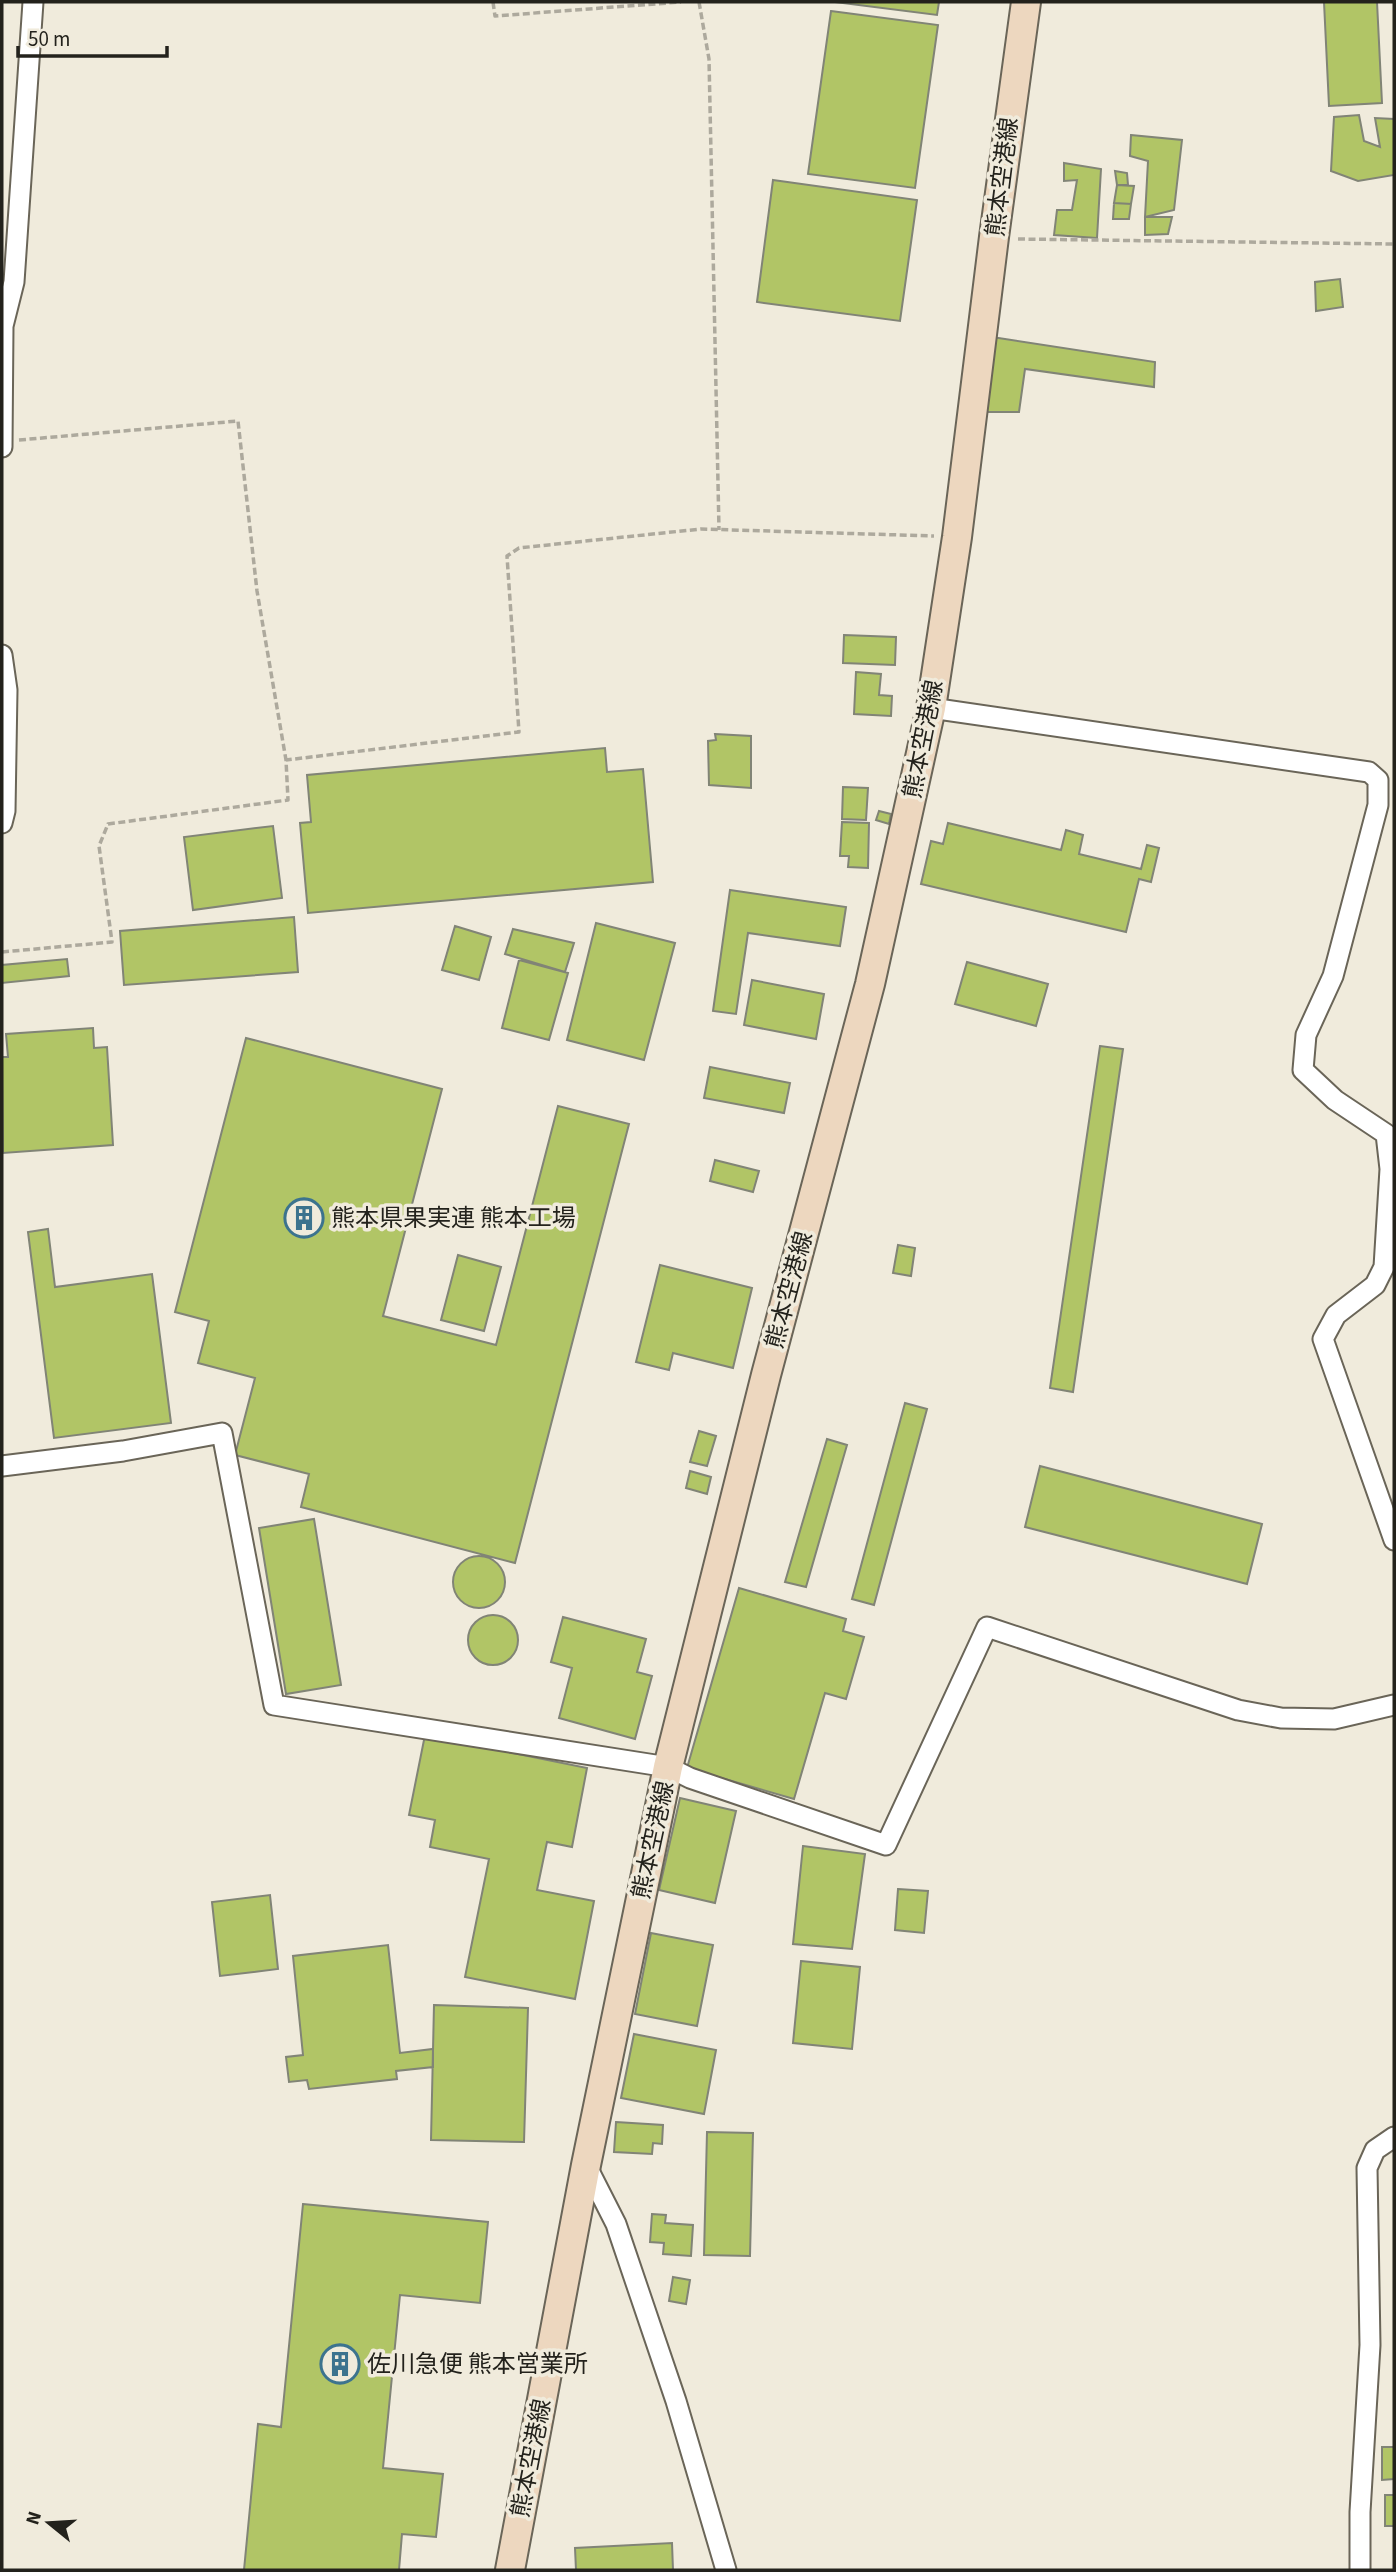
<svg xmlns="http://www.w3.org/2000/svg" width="1396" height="2572" font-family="'Source Sans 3','Noto Sans JP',sans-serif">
	<rect width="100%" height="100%" fill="#f0ebdc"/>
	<path fill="#b1c566" stroke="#818476" stroke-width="2" d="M835 2H939L937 15Z
		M1324 2H1377L1382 103 1329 106Z
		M831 11 938 25 915 188 808 174Z
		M1359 115 1364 141 1380 147 1375 118 1394 119V175L1358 181 1331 171 1334 117Z
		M1131 135 1182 140 1174 210 1145 217 1148 161 1130 156Z
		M1064 163 1101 169 1097 238 1054 235 1057 210H1072L1077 180 1064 181Z
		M1115 171 1127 173 1128 185H1117Z
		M773 180 917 200 900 321 757 302Z
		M1117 185 1134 186 1131 204 1114 203Z
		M1114 203 1131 204 1129 219H1113Z
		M1145 217H1172L1168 234 1145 235Z
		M1340 279 1343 307 1316 311 1315 282Z
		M992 337 1155 362 1154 387 1025 369 1019 412H980Z
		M844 635 896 637 895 665 843 663Z
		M856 672 881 674 879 695 892 696 891 716 854 714Z
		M715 734 751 736V788L709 785 708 741 716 740Z
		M605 748 607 772 643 769 653 882 308 913 300 823 311 822 307 775Z
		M843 787 868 788 866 820 842 819Z
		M879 811 891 814 889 824 876 820Z
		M842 822 869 823 868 868 848 867 849 856H840Z
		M948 823 1061 850 1066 830 1083 835 1079 854 1141 869 1147 845 1159 848 1151 882 1139 879 1126 932 921 884 931 841 943 844Z
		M273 826 282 898 193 910 184 837Z
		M730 890 846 907 840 946 748 933 736 1014 713 1011Z
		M294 917 298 972 124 985 120 931Z
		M596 923 675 943 644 1060 567 1040Z
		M455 926 491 937 479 980 442 970Z
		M513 929 574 943 565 972 505 954Z
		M67 959 69 976 2 983V965Z
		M519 960 568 973 549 1040 502 1028Z
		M967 962 1048 984 1036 1026 955 1004Z
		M752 980 824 994 816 1039 744 1025Z
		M93 1028 94 1048 107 1047 113 1145 3 1153 2 1057H8L6 1034Z
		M246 1038 442 1089 383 1316 496 1345 558 1106 629 1124 515 1563 301 1507 309 1474 235 1455 255 1378 198 1363 209 1321 175 1312Z
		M1100 1046 1123 1049 1073 1392 1050 1388Z
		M710 1067 790 1083 784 1113 704 1098Z
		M715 1160 759 1171 753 1192 710 1181Z
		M48 1229 55 1287 152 1274 171 1423 54 1438 28 1232Z
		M898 1245 915 1248 911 1276 893 1273Z
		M458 1255 501 1267 484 1331 441 1320Z
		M660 1265 752 1288 733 1368 673 1353 669 1370 636 1362Z
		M905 1403 927 1409 874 1605 852 1599Z
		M699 1431 716 1436 707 1466 690 1462Z
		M827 1439 847 1445 806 1587 785 1582Z
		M1040 1466 1262 1524 1247 1584 1025 1527Z
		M690 1471 711 1477 707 1494 686 1488Z
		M314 1519 341 1685 286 1694 259 1528Z
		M453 1582a26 26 0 1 1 52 0a26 26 0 1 1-52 0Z
		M739 1588 846 1619 843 1631 864 1637 846 1699 825 1693 794 1799 687 1768Z
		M468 1640a25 25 0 1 1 50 0a25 25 0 1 1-50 0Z
		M563 1617 646 1639 637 1672 652 1676 635 1739 559 1718 572 1668 551 1662Z
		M425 1735 587 1768 572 1847 547 1842 537 1890 594 1901 575 1999 465 1977 489 1859 430 1847 435 1820 409 1815Z
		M680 1798 736 1811 715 1903 659 1890Z
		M803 1846 865 1854 852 1949 793 1944Z
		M898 1889 928 1891 924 1933 895 1930Z
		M270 1895 278 1969 220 1976 212 1902Z
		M651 1933 713 1945 697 2026 635 2014Z
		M388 1945 400 2053 433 2049V2067L396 2071 397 2079 309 2089 307 2080 289 2082 286 2057 303 2055 293 1956Z
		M801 1961 860 1967 852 2049 793 2043Z
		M434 2005 528 2008 524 2142 431 2140Z
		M634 2034 716 2050 704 2114 621 2098Z
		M616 2122 663 2125 662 2144 653 2143 652 2154 614 2152Z
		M707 2132 753 2133 750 2256 704 2255Z
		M303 2204 488 2222 480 2303 400 2295 383 2468 443 2474 436 2537 402 2534 399 2570H244L258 2424 281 2427Z
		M652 2214 666 2215 665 2223 693 2225 691 2256 663 2254 664 2243 650 2242Z
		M673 2277 690 2280 686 2304 669 2301Z
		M1382 2447H1394V2479L1382 2480Z
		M1385 2495H1394V2526H1385Z
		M672 2543 673 2570H576L575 2548Z"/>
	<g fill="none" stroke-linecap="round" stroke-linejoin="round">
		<g stroke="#6a6558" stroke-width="23">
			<path id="minor" d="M2 447 3 326 14 282 33 2
				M2 655 7 690 5 811 2 823
				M931 708 1369 772 1378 780V805L1333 976 1306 1035 1303 1070 1335 1100 1386 1134 1390 1169 1384 1267 1375 1285 1336 1315 1323 1339 1394 1540
				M2 1466 123 1451 222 1433 274 1705 668 1767 690 1778 886 1845 987 1627 1238 1710 1281 1718 1334 1719 1394 1705
				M586 2165 616 2224 676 2401 726 2570
				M1360 2570V2512L1370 2345 1367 2168 1375 2150 1394 2137"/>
		</g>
		<g stroke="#6a6558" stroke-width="32">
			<path id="secondary" d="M510 2570 586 2165 668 1767 766 1375 870 984 931 708 957 537 994 237 1026 2"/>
		</g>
		<path stroke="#ada99d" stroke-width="3.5" stroke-dasharray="7 3.5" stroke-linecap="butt" d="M493 2 495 16 681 2
			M699 2 709 59 719 530
			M1018 239 1394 244
			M19 440 238 421 257 591 286 760
			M2 952 112 942 99 846 108 824 288 800 286 760 519 732 507 556 519 548 701 529 934 536"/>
		<use href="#minor" stroke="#fff" stroke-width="19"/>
		<use href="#secondary" stroke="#edd7bf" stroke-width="28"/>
	</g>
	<defs>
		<g id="building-ring" transform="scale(2.0125)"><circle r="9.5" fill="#f0ebdc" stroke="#3c738e" stroke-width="1.5"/><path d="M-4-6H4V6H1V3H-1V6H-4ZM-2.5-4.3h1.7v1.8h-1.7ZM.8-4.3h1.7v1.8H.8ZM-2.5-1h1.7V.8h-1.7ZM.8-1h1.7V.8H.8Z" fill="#3c738e"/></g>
	</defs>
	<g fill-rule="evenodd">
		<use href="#building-ring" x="304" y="1218"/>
		<use href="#building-ring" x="340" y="2364"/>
	</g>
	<g text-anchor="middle" stroke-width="7" stroke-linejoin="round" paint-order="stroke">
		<g font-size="24" fill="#23221c" stroke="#f0ebdc">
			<text transform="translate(1002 177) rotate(-83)" y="8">熊本空港線</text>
			<text transform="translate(923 739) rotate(-79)" y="8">熊本空港線</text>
			<text transform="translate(789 1290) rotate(-75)" y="8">熊本空港線</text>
			<text transform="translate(653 1840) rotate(-78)" y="8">熊本空港線</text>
			<text transform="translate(531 2458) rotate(-79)" y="8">熊本空港線</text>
		</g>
		<g font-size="24" fill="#23221c" stroke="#f0ebdc" text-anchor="start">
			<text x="331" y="1226">熊本県果実連 熊本工場</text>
			<text x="367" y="2372">佐川急便 熊本営業所</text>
		</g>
	</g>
	<rect width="1396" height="2572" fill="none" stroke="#23221c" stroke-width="7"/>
	<g transform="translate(49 2523) rotate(288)" stroke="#f0ebdc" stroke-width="5" paint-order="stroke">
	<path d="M0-5L12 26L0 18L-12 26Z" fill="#23221c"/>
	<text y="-10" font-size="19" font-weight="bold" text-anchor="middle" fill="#23221c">N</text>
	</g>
	<path d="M18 46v10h149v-10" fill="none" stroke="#23221c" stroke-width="3.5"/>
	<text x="28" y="46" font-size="21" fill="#23221c" stroke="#f0ebdc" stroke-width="5" paint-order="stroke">50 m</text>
</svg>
